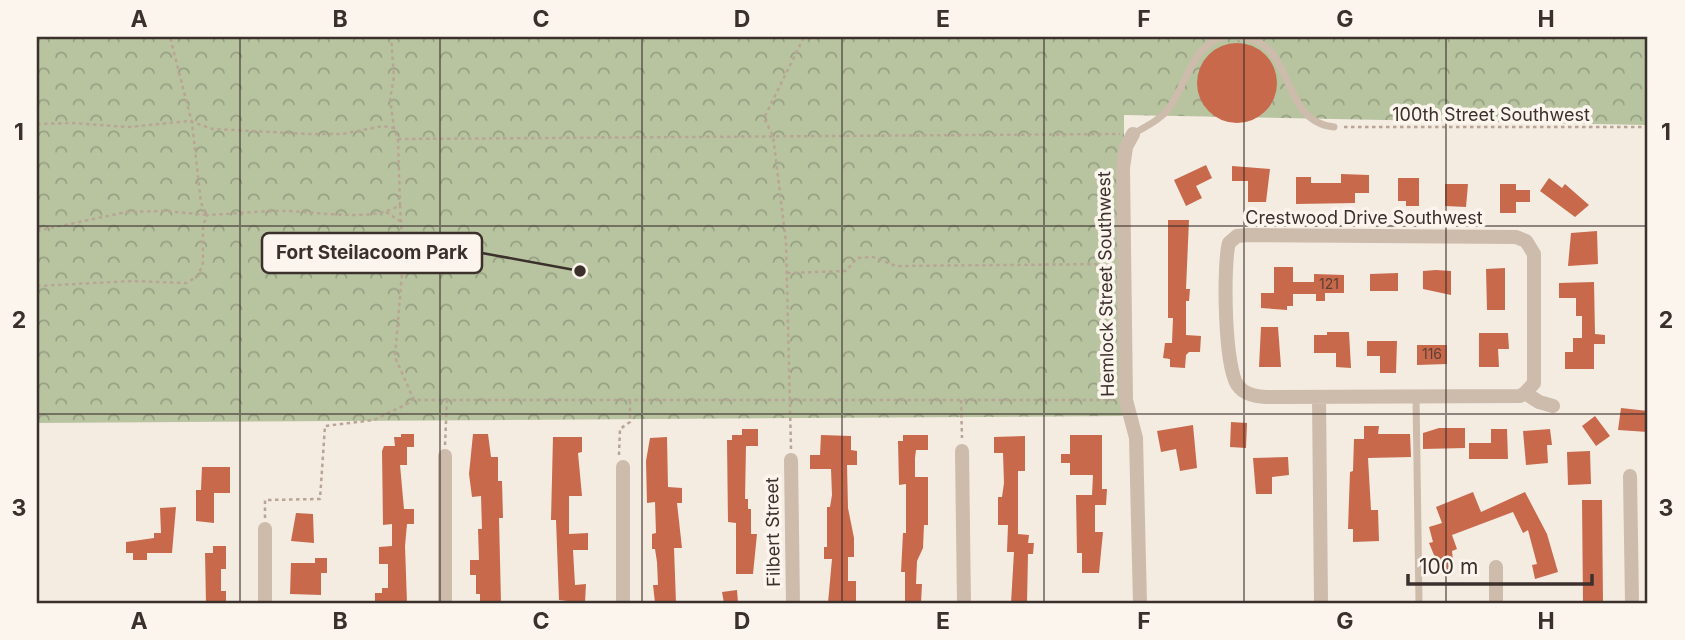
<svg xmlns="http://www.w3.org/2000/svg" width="1685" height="640" font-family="Inter,sans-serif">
	<defs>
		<pattern id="park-crowns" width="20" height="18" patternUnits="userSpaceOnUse" patternTransform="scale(1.75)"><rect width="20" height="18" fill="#b8c4a0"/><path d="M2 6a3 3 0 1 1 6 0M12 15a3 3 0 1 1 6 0" fill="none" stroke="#97a083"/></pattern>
	</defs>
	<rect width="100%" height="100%" fill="#f4ebe1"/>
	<path fill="url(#park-crowns)" d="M37 37H1648V125L1124 115V416L37 423Z"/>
	<path fill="#c8694b" d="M1197 83a40 40 0 1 1 80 0a40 40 0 1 1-80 0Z
		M1206 165 1212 178 1196 186 1202 198 1186 206 1174 180Z
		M1232 166 1270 169 1266 202H1248V181H1232Z
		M1341 174 1369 175V193H1355V203L1296 204V177H1311V183H1341Z
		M1398 178H1419V206H1406V201H1398Z
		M1549 178 1562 188 1565 184 1589 205 1575 217 1540 191Z
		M1445 184H1468L1466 207 1445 206Z
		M1500 184H1516V190H1530V202H1516V213H1500Z
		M1168 220H1189L1186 289H1190L1189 301H1186V335L1201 336 1200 352H1189L1186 355 1185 368 1170 367V359L1163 358 1165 343H1172L1173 318H1168Z
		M1597 231 1598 264 1568 266 1571 233Z
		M1274 267H1293V282H1314V274L1344 275V293H1325V301H1316V294H1293V306H1287V310L1261 308V293H1274Z
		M1505 268V310H1487L1486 269Z
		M1436 270 1451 271V295L1423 289V271Z
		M1398 273V291H1370V274Z
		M1594 282 1595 334 1605 335V344H1594V369H1565V352H1573V338H1582V316H1576V298H1559V283Z
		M1261 327H1278L1281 367H1259Z
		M1327 332H1349L1351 368 1336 367V353H1314V335H1327Z
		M1479 333H1508L1509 349H1498L1499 367H1479Z
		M1367 341H1397L1396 373H1380V356H1367Z
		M1417 345H1447V364L1417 365Z
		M1621 408 1648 411V432L1618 430Z
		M1595 416 1610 436 1596 446 1582 426Z
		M1231 422 1247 423 1246 448 1230 447Z
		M1193 425 1197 468 1180 471 1176 449 1161 452 1157 431Z
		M1364 426H1379L1378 434H1410L1411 457 1368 458 1371 510H1378L1379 541 1353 542V529H1348L1350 472 1353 471 1354 439H1364Z
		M1439 428H1465V448L1423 449V433Z
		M742 429H758V446H746L745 499H748V509H751V534H757L753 574H736V523L728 522 727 440H732V435H742Z
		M1491 429H1507L1508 459H1469V443H1491Z
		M1550 429 1552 445H1547L1548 463 1526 465 1523 431Z
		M401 434H414V447H407V465H400L404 509H414V524H407L405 546 407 603H375V593H382V588H388V564H379V547L392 546V524L383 525 382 451 384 446H395L394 437H401Z
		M473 434H488L491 457H498V481H502L503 518H499L501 603H480V594H476V575H470V560H479L478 529H482L481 496 472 497 469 474Z
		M821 435 851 436V450L857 451V465H847L848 508 854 538V557H848V581H856V603H828L832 559H824V547H827V507H830L832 495 831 469H810V455H820Z
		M903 435H928V450H916L915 458V477H928V525H924L923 548 917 561 916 584H922L921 603H905V572H901L903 533H906V484L899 485 898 441H903Z
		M1070 435H1102V489H1107L1106 505H1095V532H1103L1099 573H1082V553H1077L1076 495H1092L1093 475H1070V463H1061V454H1070Z
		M1025 436V471H1018V534L1029 535 1028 543H1034L1033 554H1028L1027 603H1011L1014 552H1007L1008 525H998V497H1002L1004 483 1003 453H994V437Z
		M553 437H582V452L578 453 582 496H569V534L588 533V550H573L575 585 586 584 585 603 559 600 556 520H551Z
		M667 437 668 487 682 488V503H677L682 548H674L676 603H655L653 585H658L657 562 655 549H652V534L656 533 655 502 647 503 646 461 650 438Z
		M1590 451 1591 484 1568 485 1567 452Z
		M1288 457 1289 475 1272 477V494H1256L1253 458Z
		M202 467H230V493H214V523L196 521V490H201Z
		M1473 492 1481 512 1525 492 1547 534 1558 572 1535 579 1532 565 1537 564 1528 530 1523 533 1513 512 1452 535 1457 549 1452 551 1454 570 1442 574 1429 543 1433 542 1429 527 1442 523 1436 507Z
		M1582 500H1602L1603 603H1583Z
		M176 507 172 553H147V560H133V553H126V542L154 538V533H161L160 508Z
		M296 513 313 514 314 543 291 541Z
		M213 546H226V569H221V591H226V603H206L205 553H213Z
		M315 558H327V573H321V595L290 594 291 563H315Z
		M737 590 738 603H724L722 592Z"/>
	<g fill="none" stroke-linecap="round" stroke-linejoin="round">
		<path stroke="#b9a596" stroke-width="2.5" stroke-dasharray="3.5 3.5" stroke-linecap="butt" d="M37 124 73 123 129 127 189 121 213 129 310 134H342L383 126 394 128
			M1344 127H1648
			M398 139 1120 134
			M400 205 403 261 395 357 414 400H1113
			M386 212 400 221
			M37 231 126 212 165 211 207 215 201 203 192 123 170 37
			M787 273 846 271 857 258 873 257 896 266 1112 264
			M37 286 132 281 186 283 198 276 203 263V226L207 215C232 214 257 211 283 211 314 211 373 223 400 205L398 139 394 128 390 99 394 77 391 37
			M961 400 962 438
			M445 445 447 400
			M791 449 786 242 773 136 764 118 804 37
			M619 455 620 429 630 422V400
			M265 518V500L320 499 325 426 374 420 413 401"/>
		<path stroke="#cdbbac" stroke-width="7" d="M1240 37C1297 41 1278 121 1334 127
			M1133 134C1146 126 1159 121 1169 108 1185 87 1195 40 1225 37
			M1416 396 1419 603"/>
		<path stroke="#cdbbac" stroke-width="14" d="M1133 134 1126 147 1123 168 1126 400 1136 438 1140 603
			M1525 393 1534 383V254L1526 241 1516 237 1248 235 1237 236 1229 243C1223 263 1224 373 1239 387 1249 398 1266 397 1280 397L1520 396 1525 393 1539 402 1553 406
			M1319 397 1321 603
			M962 451 964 603
			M445 456V603
			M791 460 793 603
			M1630 476 1632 603
			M265 529V603
			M1496 567V603
			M623 603V467"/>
	</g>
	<path fill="none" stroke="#3b302b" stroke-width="2" stroke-opacity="0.55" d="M240 37V603M440 37V603M642 37V603M842 37V603M1044 37V603M1244 37V603M1446 37V603M37 226H1648M37 414H1648"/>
	<g text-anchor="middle" stroke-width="7" stroke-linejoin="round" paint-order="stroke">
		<g font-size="14" fill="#5e3e33">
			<text x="1329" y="289">121</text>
			<text x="1432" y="359">116</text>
		</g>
		<g font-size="18" fill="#3b302b" stroke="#fbf5ee">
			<text x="1491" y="121">100th Street Southwest</text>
			<text x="1364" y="224">Crestwood Drive Southwest</text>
			<text transform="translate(1106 284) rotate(-91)" y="6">Hemlock Street Southwest</text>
			<text transform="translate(773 532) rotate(-91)" y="6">Filbert Street</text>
		</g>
	</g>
	<path fill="none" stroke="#3b302b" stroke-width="2.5" d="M580 271L482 253"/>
	<circle fill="#3b302b" stroke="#fbf5ee" stroke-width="2.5" cx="580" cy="271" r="7"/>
	<rect fill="#fbf5ee" stroke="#3b302b" stroke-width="2.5" x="262" y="233" width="220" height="40" rx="7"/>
	<g font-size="19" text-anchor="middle" font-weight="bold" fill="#3b302b">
		<text x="372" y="259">Fort Steilacoom Park</text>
	</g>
	<rect width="1685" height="640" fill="none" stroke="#fbf5ee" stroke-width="77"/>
	<path d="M1408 574v10h184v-10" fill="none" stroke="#3b302b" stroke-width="3.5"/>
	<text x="1419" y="574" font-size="21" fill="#3b302b" stroke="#fbf5ee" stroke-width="5" paint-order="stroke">100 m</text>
	<rect x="38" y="38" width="1608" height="564" fill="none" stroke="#3b302b" stroke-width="2.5"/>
	<g font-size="23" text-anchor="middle" font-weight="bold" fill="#3b302b">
		<text x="139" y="27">A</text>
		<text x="340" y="27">B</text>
		<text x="541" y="27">C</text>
		<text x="742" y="27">D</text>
		<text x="943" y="27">E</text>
		<text x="1144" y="27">F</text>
		<text x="1345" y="27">G</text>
		<text x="1546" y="27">H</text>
		<text x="19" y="140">1</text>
		<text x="1666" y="140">1</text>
		<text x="19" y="328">2</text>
		<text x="1666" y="328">2</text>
		<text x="19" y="516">3</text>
		<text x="1666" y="516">3</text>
		<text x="139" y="629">A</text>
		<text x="340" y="629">B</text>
		<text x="541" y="629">C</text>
		<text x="742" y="629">D</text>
		<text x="943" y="629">E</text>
		<text x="1144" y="629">F</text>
		<text x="1345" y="629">G</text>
		<text x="1546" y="629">H</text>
	</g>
</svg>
